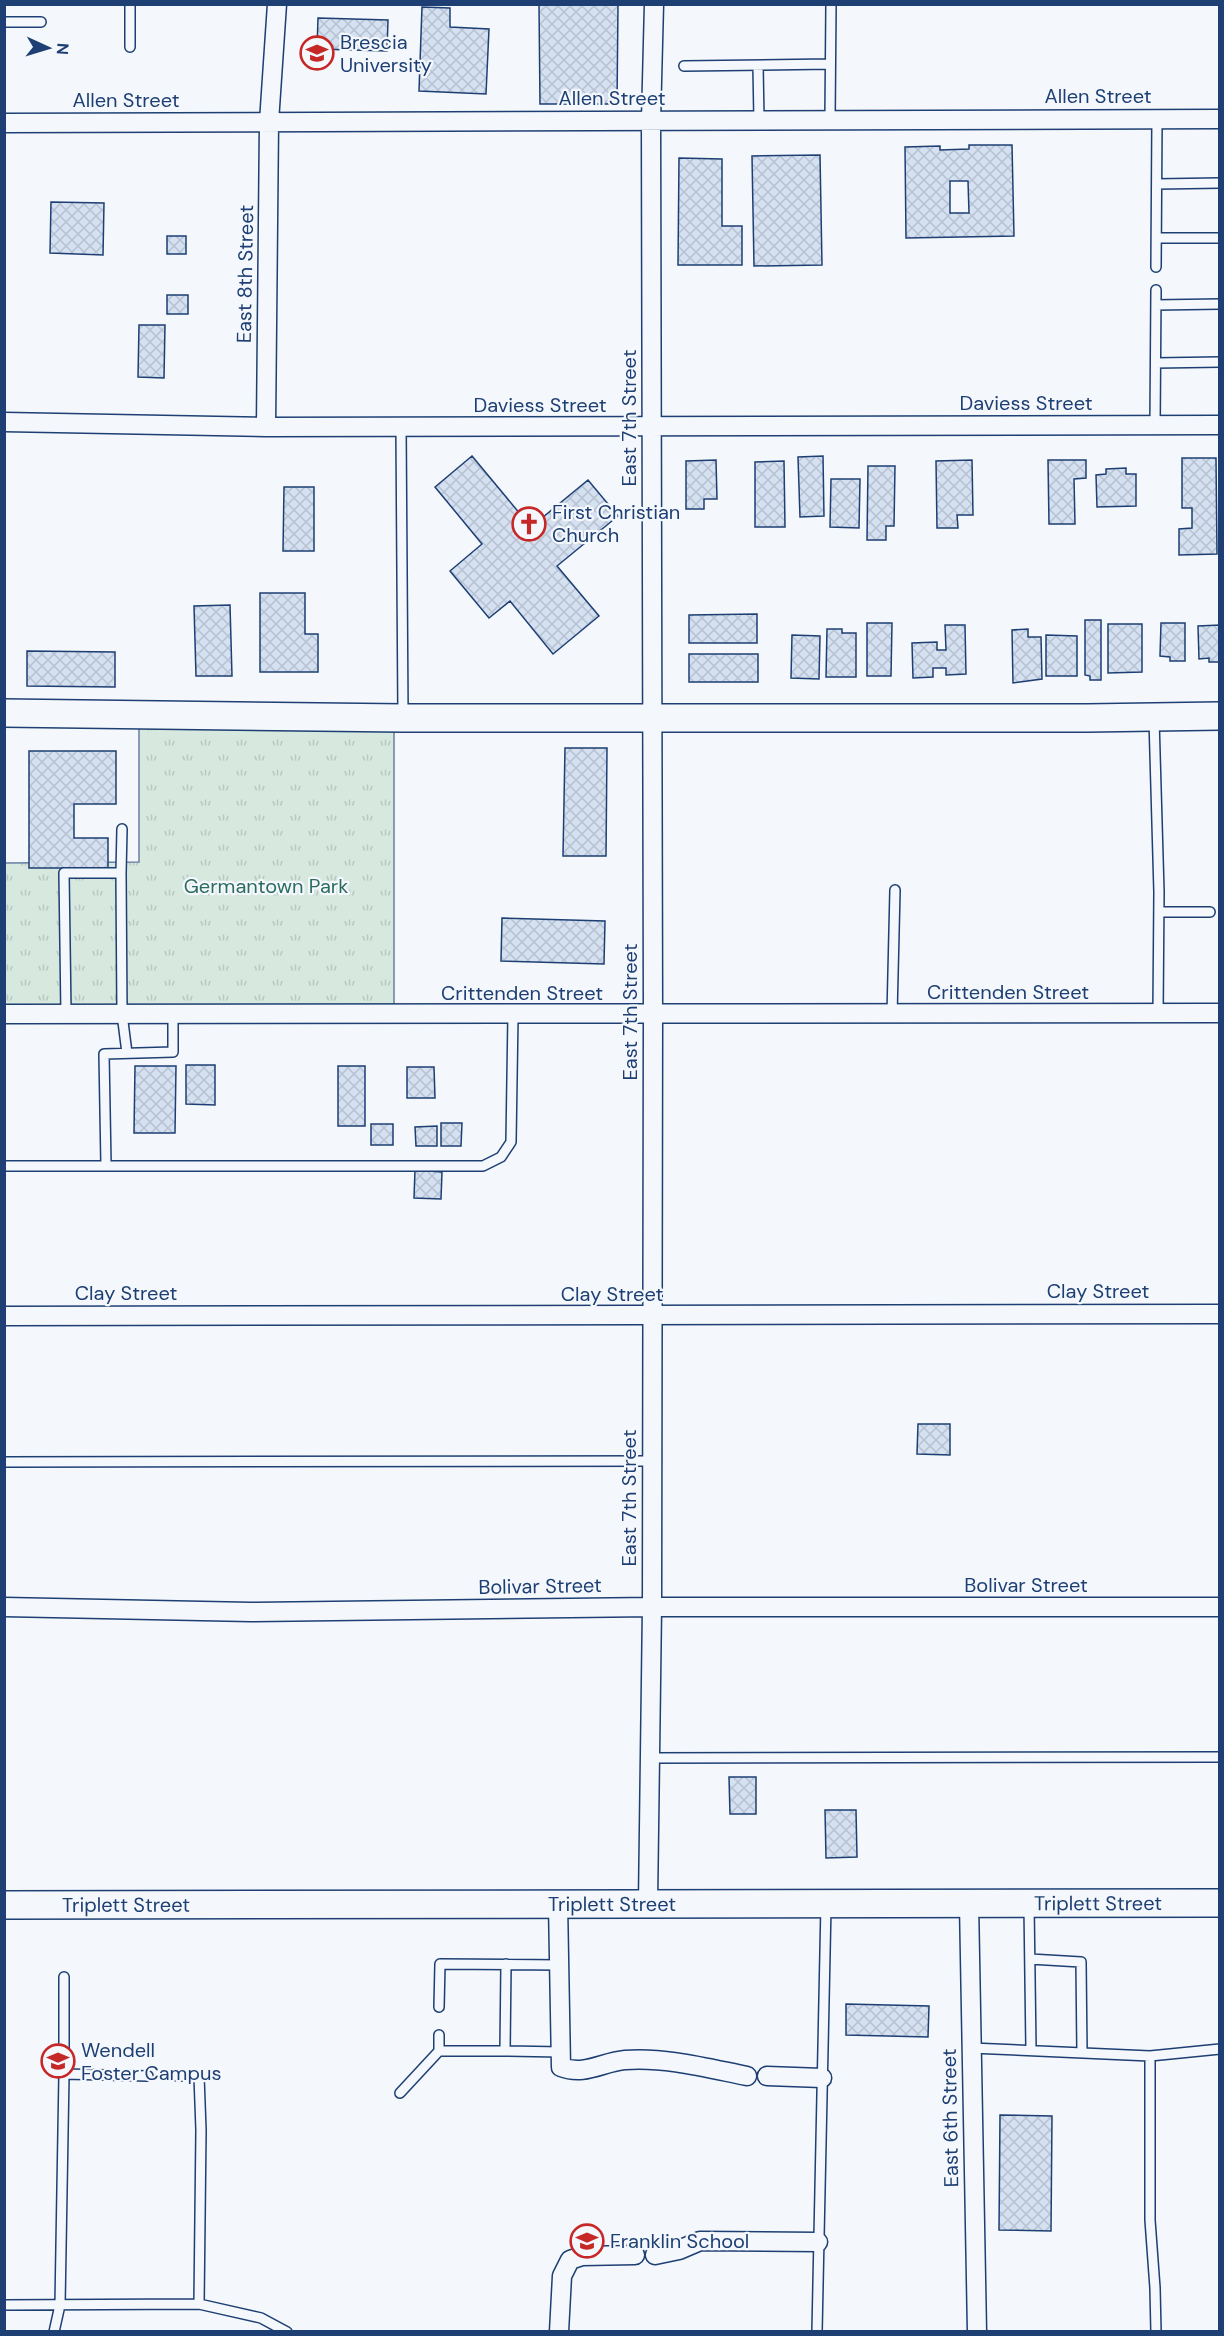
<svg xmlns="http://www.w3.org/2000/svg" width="1224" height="2336" font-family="'DM Sans',sans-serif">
	<defs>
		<pattern id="grass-tufts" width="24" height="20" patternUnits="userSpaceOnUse" patternTransform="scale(1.5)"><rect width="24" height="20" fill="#d7e8df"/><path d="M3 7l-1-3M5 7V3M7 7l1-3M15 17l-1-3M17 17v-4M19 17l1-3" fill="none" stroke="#b8c8c3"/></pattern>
		<pattern id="building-cross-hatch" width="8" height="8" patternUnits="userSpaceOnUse" patternTransform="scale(1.5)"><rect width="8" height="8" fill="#d5e0f0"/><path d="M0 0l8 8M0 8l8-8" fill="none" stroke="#b6c1d1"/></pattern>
	</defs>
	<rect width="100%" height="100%" fill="#f4f7fb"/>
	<path fill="url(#grass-tufts)" stroke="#687fa3" stroke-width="1.5" d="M139 716 394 718V1015L5 1014V863L139 862Z"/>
	<path fill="url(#building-cross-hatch)" stroke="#1d3f73" stroke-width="1.5" fill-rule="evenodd" d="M539 4H618L617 104H540Z
		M422 7 450 8V27L489 29 486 94 419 91Z
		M318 18 388 20 387 51 317 49Z
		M969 145H1012L1014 236 906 238 905 147 940 146V150L969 149ZM950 181H968L969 213H950Z
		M820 155 822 265 754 266 752 156Z
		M679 158 722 159V226H742V265H678Z
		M51 202 104 203 103 255 50 253Z
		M167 236H186V254H167Z
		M167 295H188V314H167Z
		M139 325H165L164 378 138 377Z
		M472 456 531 527 588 480 618 516 557 566 599 616 553 654 510 601 489 618 450 571 482 544 435 487Z
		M823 456 824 516 800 517 798 457Z
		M1182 458H1216L1217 554 1179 555V529L1192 528V508H1182Z
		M716 460 717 499H704V509H686V461Z
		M972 460 973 515H957L958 528H937L936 461Z
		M1048 460H1086V478L1074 479 1075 524H1049Z
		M784 461 785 527H755V462Z
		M868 466H895L894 526H886V540H867Z
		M1126 468V474H1136V506L1097 507 1096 475 1106 474V469Z
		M831 479H860L859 528 830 527Z
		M284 487H314V551H283Z
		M260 593H305V634H318V672H260Z
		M230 605 232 676H196L194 606Z
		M757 614V643H689V615Z
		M1085 620H1101V680H1090V676L1085 675Z
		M867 623H892L891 676H867Z
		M1161 623H1185V661H1170V657L1160 656Z
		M1108 624H1142V672L1108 673Z
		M945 625H965L966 674 946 675V668H933V677L913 678 912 643 937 642V650H946Z
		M1220 625V662H1209V658L1199 659 1198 626Z
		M827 629H842V633H856V677H826Z
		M1028 629V637H1041L1042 679 1013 683 1012 630Z
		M792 635 820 636 819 679 791 678Z
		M1046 635 1077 636V676H1046Z
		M27 651 115 652V687L27 686Z
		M689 654H758V682H689Z
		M565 748H607L606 856H563Z
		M29 751H116V804H74V838H108V868H29Z
		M502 918 605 921 604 964 501 961Z
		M186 1065H215V1105L186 1104Z
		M135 1066H176L175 1133H134Z
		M338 1066H365V1126H338Z
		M407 1067H434L435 1098H407Z
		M441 1123H462L461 1146H441Z
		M371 1124H393V1145H371Z
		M437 1126V1146H416L415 1127Z
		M415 1170 442 1172 441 1199 414 1198Z
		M918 1424H950V1455L917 1454Z
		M729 1777H756V1814H730Z
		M825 1810H856L857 1857 826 1858Z
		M846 2004 929 2006 928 2037 846 2035Z
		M1000 2115 1052 2116 1051 2231 999 2230Z"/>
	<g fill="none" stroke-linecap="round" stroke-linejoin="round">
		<g stroke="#1d3f73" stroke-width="12">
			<path id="service" d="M130 4V47
				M4 22H41
				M684 66 830 64
				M758 66 759 120
				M830 119 831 4
				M1157 184 1220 183
				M1157 238H1220
				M1156 267 1157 119
				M1156 305 1220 304
				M1156 363 1220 362
				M1155 426 1156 290
				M401 427 403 716
				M1154 719 1159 892 1158 1014
				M121 873 122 829
				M1159 912H1210
				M66 1014 64 873H121L122 1014 127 1053
				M892 1015 895 890
				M106 1165 104 1054 173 1052V1015
				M4 1166H483L501 1157 511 1142 513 1015
				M4 1462 652 1461
				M650 1758 1220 1757
				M1029 1905 1031 2050
				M1030 1959 1081 1962 1082 2053
				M64 1977V2074L148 2076
				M439 2007 440 1964 559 1965
				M439 2035V2051H505L506 1964
				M971 2048 1150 2056 1220 2049
				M505 2051 561 2052
				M1150 2056V2220L1155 2288 1156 2332
				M400 2093 439 2051
				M199 2304 261 2318 287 2332
				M4 2305 199 2304 201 2130 199 2076H177
				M54 2332 60 2305 64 2074
				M817 2332 826 1905"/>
		</g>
		<g stroke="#1d3f73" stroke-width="21">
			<path id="minor" d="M4 123 1220 119
				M4 422 266 427 1220 425
				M266 427 269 122 277 4
				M4 1014 1220 1013
				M4 1316 1220 1314
				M4 1607 251 1612 652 1607H1220
				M558 1903 561 2067C585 2076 602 2062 625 2060 666 2057 707 2068 747 2076
				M648 1903 652 1607 653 1015 651 120 654 4
				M969 1903 977 2332
				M767 2076 822 2078
				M655 2255 679 2250 700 2241 818 2242
				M559 2332 562 2276 570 2260 582 2256 635 2255"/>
		</g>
		<g stroke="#1d3f73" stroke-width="30">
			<g id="primary">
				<path d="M4 713 403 718H1087L1220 716"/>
				<path id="s1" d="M4 1905 1220 1903"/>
			</g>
		</g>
		<use href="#service" stroke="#f4f7fb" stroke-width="9"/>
		<use href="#minor" stroke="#f4f7fb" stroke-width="18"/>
		<use href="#primary" stroke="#f4f7fb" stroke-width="27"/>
	</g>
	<defs>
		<g id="university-ring" transform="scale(1.725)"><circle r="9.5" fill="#f4f7fb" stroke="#c62828" stroke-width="1.5"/><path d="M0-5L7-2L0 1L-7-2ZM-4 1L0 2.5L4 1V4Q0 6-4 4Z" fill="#c62828"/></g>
		<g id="church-ring" transform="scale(1.725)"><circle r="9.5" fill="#f4f7fb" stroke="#c62828" stroke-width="1.5"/><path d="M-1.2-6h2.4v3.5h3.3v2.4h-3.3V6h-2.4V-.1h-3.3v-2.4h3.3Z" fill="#c62828"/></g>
		<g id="school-ring" transform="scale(1.725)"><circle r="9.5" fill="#f4f7fb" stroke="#c62828" stroke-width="1.5"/><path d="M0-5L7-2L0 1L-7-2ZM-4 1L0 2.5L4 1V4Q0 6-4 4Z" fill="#c62828"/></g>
	</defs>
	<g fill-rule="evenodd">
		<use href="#university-ring" x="317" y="53"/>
		<use href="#church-ring" x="529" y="524"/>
		<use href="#school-ring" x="58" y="2061"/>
		<use href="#school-ring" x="587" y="2241"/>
	</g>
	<g text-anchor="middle" stroke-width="4.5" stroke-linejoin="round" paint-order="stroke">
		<g font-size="20" fill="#1d3f73" stroke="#f4f7fb" text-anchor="start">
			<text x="340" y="49">Brescia<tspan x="340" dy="23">University</tspan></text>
			<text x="552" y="519">First Christian<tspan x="552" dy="23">Church</tspan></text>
			<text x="81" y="2057">Wendell<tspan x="81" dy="23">Foster Campus</tspan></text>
			<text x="610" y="2248">Franklin School</text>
		</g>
		<g font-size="20" fill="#1d3f73" stroke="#f4f7fb">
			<text x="1098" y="103">Allen Street</text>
			<text x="612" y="105">Allen Street</text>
			<text x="126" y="107">Allen Street</text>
			<text transform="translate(245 274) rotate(-89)" y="7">East 8th Street</text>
			<text x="1026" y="410">Daviess Street</text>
			<text x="540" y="412">Daviess Street</text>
			<text transform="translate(629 418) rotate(-90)" y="7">East 7th Street</text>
			<text x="1008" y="999">Crittenden Street</text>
			<text x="522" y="1000">Crittenden Street</text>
			<text transform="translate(630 1012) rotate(-90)" y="7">East 7th Street</text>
			<text x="1098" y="1298">Clay Street</text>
			<text x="126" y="1300">Clay Street</text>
			<text x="612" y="1301">Clay Street</text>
			<text transform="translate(629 1498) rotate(-90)" y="7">East 7th Street</text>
			<text x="1026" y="1592">Bolivar Street</text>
			<text transform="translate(540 1586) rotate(-1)" y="7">Bolivar Street</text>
			<text dy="7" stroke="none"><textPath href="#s1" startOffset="608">Triplett Street</textPath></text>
			<text dy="7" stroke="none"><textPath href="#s1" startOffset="1094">Triplett Street</textPath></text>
			<text dy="7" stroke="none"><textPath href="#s1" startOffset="122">Triplett Street</textPath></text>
			<text transform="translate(950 2118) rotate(-91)" y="7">East 6th Street</text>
		</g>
		<g font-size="20" fill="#2c6c60" stroke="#f4f7fb">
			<text x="266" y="893">Germantown Park</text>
		</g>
	</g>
	<rect width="1224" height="2336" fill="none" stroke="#1d3f73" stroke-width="12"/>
	<g transform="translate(48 48) rotate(94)" stroke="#f4f7fb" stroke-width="4.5" paint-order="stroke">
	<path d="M0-4.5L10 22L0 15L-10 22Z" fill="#1d3f73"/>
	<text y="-9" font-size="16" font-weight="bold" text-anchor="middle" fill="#1d3f73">N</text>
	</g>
</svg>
